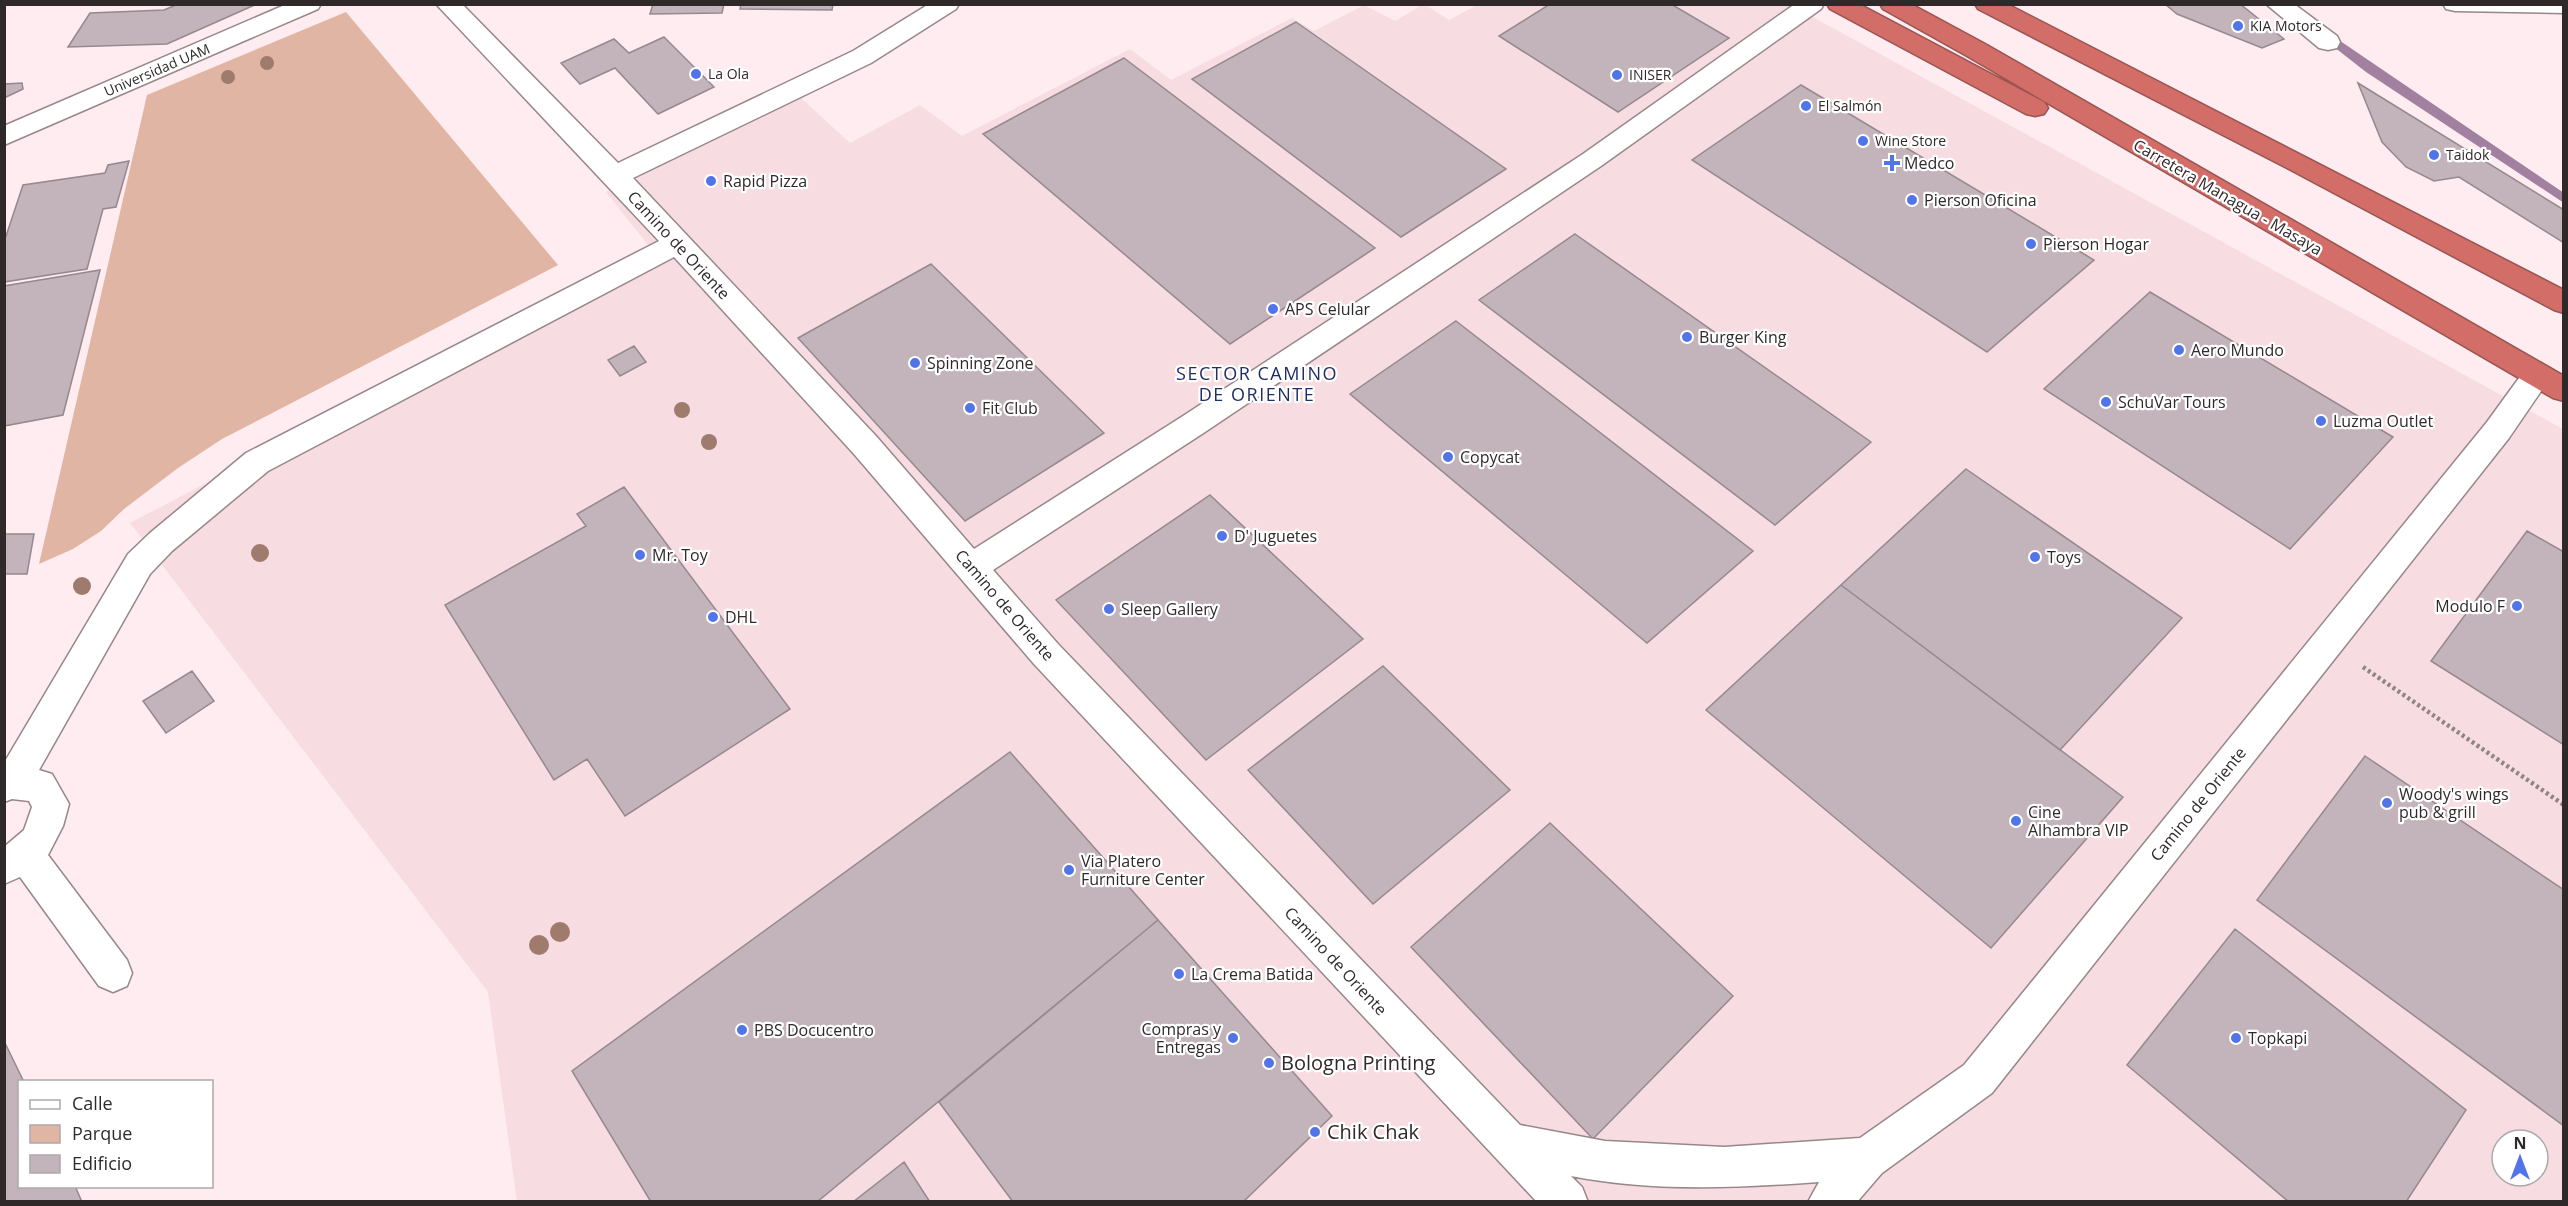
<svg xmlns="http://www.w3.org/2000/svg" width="2568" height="1206" font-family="'Open Sans',sans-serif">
	<rect width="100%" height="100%" fill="#feecf0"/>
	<path fill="#f7dde2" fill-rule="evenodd" d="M1424 4 1449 20 1479 4 1791 5 2563 429V1201H517L488 992 130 523 652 250 606 192 800 97 850 143 920 105 962 136 1130 49 1171 80 1292 18 1314 31 1364 5 1395 21ZM2502 1140H2538V1176H2502Z"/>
	<path fill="#e1b5a3" d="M346 12 558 265 222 439 178 468 124 509 101 531 73 549 39 564 147 95Z"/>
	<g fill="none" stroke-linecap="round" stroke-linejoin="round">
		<path fill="#a180a0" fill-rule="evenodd" d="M2324 30 2564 193V203L2366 72 2320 36V32Z"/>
	</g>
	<path fill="#c3b4bb" stroke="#96888f" stroke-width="1.5" d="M178 4H257L167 44 68 47 90 13 164 10Z
		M653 4H724L722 13 650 14Z
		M741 4H833L832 10 740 9Z
		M1550 4H1671L1729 38 1618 112 1499 36Z
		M2165 4H2240L2284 39 2262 48 2177 14Z
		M1296 22 1506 169 1401 237 1192 79Z
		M664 37 714 87 658 114 615 68 580 84 561 63 614 39 629 53Z
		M1124 58 1375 248 1230 344 983 134Z
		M22 83 23 89 4 98V84Z
		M2358 83 2564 210V243L2459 177 2434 181 2406 167 2382 142Z
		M1801 85 2094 260 1987 352 1692 160Z
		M129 161 116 207 103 209 87 269 4 282V242L23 185 105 173 108 165Z
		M1575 234 1871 442 1775 525 1479 300Z
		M931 264 1104 433 965 521 798 338Z
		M100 270 63 415 4 426V286Z
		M2150 292 2393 437 2290 549 2044 389Z
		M1456 321 1753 551 1647 643 1350 394Z
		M634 346 646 362 620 376 608 360Z
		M1966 469 2182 618 2060 750 1841 585Z
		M624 487 790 709 625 816 587 759 554 780 445 605 586 526 577 514Z
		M1210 495 1363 639 1206 760 1056 600Z
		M2527 531 2564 552V745L2431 661Z
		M4 534H34L27 574H4Z
		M1841 585 2123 797 1991 948 1706 710Z
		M1383 666 1510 790 1373 904 1248 770Z
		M192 671 214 701 166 733 143 701Z
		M1010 752 1158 920 817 1202H651L572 1071Z
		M2365 756 2564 890V1126L2257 900Z
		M1550 823 1733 996 1593 1139 1411 947Z
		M1158 920 1332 1116 1243 1202H1013L939 1102Z
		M2235 929 2466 1110 2406 1202H2289L2127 1065Z
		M4 1041 24 1082H20V1186H75L82 1202H4Z
		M904 1162 930 1202H853Z"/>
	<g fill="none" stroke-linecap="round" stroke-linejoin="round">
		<g stroke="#97878a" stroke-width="3">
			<path id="minor" d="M287 4H321L318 9 4 145V126Z
				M436 4H462L618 163 853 51 929 4H959L956 9 871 63 633 178 876 436 974 549 1183 416 1583 154 1795 4H1824L1821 9 1601 166 1205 432 993 570 1058 644 1520 1125 1605 1141 1724 1147 1860 1138 1964 1065 2487 422 2527 367 2537 364 2547 367 2552 375 2509 438 1992 1093 1882 1173 1857 1202H1808L1819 1182C1736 1188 1653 1192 1571 1176L1582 1187 1588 1202H1537L1034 664 854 454 674 257 268 471 172 551 150 574 39 770 52 774 69 804 63 826 48 855 127 960 132 973 127 986 113 992 99 986 20 877 4 884V847L24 830 32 807 29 801 12 799 4 802V763L128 554 150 533 246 453 659 241Z
				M2266 4H2294L2337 36 2340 42 2337 48 2328 50 2319 48Z
				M2443 4H2564V13L2455 11 2446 9Z"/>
		</g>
		<g stroke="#995552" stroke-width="3">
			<path id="highway" d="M1827 4H1859L2044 102 2048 108 2044 114 2035 116 2026 114 1830 9Z
				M1880 4H1911L1985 44 2564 376V401L2553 398 1967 56 1883 9Z
				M1975 4H2007L2564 290V313L2554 310 2287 168 1978 9Z"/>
		</g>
		<path stroke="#908486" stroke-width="4.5" stroke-dasharray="3 3" stroke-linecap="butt" d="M2363 667 2564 805"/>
		<use href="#minor" fill="#fff" fill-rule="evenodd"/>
		<use href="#highway" fill="#d26d68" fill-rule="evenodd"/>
	</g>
	<g fill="#9f7b6e">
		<circle cx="267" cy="63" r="7"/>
		<circle cx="228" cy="77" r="7"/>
		<circle cx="682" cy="410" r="8"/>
		<circle cx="709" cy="442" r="8"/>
		<circle cx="260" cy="553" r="9"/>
		<circle cx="82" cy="586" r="9"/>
		<circle cx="560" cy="932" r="10"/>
		<circle cx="539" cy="945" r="10"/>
	</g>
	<g fill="#5175e9" stroke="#fff" stroke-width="2">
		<circle cx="2238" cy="26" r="6"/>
		<circle cx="696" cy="74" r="6"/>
		<circle cx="1617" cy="75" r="6"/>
		<circle cx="1806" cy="106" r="6"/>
		<circle cx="1863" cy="141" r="6"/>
		<circle cx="2434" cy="155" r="6"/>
		<path d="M1889 154h6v6h6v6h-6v6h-6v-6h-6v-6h6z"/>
		<circle cx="711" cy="181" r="6"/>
		<circle cx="1912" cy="200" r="6"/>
		<circle cx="2031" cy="244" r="6"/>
		<circle cx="1273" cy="309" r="6"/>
		<circle cx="1687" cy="337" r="6"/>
		<circle cx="2179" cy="350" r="6"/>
		<circle cx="915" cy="363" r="6"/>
		<circle cx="2106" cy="402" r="6"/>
		<circle cx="970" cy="408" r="6"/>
		<circle cx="2321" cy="421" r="6"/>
		<circle cx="1448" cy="457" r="6"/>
		<circle cx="1222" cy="536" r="6"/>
		<circle cx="640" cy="555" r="6"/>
		<circle cx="2035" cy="557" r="6"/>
		<circle cx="2517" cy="606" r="6"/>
		<circle cx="1109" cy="609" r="6"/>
		<circle cx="713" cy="617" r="6"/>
		<circle cx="2387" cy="803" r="6"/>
		<circle cx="2016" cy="821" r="6"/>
		<circle cx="1069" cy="870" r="6"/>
		<circle cx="1179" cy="974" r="6"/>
		<circle cx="742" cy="1030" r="6"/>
		<circle cx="1233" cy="1038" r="6"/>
		<circle cx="2236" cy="1038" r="6"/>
		<circle cx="1269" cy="1063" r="6"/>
		<circle cx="1315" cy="1132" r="6"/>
	</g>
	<g text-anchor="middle" stroke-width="4.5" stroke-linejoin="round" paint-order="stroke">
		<g font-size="14" fill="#30292a" stroke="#fff" text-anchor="start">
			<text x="2250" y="31">KIA Motors</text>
			<text x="708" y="79">La Ola</text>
			<text x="1629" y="80">INISER</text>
			<text x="1818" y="111">El Salmón</text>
			<text x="1875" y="146">Wine Store</text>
			<text x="2446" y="160">Taidok</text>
		</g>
		<g font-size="14" fill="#30292a" stroke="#fff">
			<text transform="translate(157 70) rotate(-23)" y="5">Universidad UAM</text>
		</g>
		<g font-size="16" fill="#30292a" stroke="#fff" text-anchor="start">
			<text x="1904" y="169">Medco</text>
			<text x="723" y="187">Rapid Pizza</text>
			<text x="1924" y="206">Pierson Oficina</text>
			<text x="2043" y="250">Pierson Hogar</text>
			<text x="1285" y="315">APS Celular</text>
			<text x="1699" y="343">Burger King</text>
			<text x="2191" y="356">Aero Mundo</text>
			<text x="927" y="369">Spinning Zone</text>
			<text x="2118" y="408">SchuVar Tours</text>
			<text x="982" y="414">Fit Club</text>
			<text x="2333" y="427">Luzma Outlet</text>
			<text x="1460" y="463">Copycat</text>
			<text x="1234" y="542">D' Juguetes</text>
			<text x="652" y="561">Mr. Toy</text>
			<text x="2047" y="563">Toys</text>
			<text x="2505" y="612" text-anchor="end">Modulo F</text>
			<text x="1121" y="615">Sleep Gallery</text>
			<text x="725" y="623">DHL</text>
			<text x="2399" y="800">Woody's wings<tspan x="2399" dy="18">pub &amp; grill</tspan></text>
			<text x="2028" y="818">Cine<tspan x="2028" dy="18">Alhambra VIP</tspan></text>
			<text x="1081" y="867">Via Platero<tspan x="1081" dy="18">Furniture Center</tspan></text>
			<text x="1191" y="980">La Crema Batida</text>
			<text x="1221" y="1035" text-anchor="end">Compras y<tspan x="1221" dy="18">Entregas</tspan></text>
			<text x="754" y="1036">PBS Docucentro</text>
			<text x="2248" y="1044">Topkapi</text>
		</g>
		<g font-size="16" fill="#30292a" stroke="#fff">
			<text transform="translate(2228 197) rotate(30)" y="6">Carretera Managua - Masaya</text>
			<text transform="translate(679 245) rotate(47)" y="6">Camino de Oriente</text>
			<text transform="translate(1005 605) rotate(49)" y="6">Camino de Oriente</text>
			<text transform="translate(2198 804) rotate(-51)" y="6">Camino de Oriente</text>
			<text transform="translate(1336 961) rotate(47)" y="6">Camino de Oriente</text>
		</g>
		<g font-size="18" letter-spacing="1.5" fill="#1e2f67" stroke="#fff">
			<text x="1257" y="380">SECTOR CAMINO<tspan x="1257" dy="21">DE ORIENTE</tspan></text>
		</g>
		<g font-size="20" fill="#30292a" stroke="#fff" text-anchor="start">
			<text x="1281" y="1070">Bologna Printing</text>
			<text x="1327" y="1139">Chik Chak</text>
		</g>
	</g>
	<rect width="2568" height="1206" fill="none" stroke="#30292a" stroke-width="12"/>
	<rect x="18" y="1080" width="195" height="108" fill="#ffffff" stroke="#aca9aa" stroke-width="1.5"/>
	<rect x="30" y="1100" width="30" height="9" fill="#ffffff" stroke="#aca9aa" stroke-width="1.5"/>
	<text x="72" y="1110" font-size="18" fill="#30292a">Calle</text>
	<rect x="30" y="1125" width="30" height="18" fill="#e1b5a3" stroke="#aca9aa" stroke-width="1.5"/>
	<text x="72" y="1140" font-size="18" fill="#30292a">Parque</text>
	<rect x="30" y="1155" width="30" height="18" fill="#c3b4bb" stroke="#aca9aa" stroke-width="1.5"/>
	<text x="72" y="1170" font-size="18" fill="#30292a">Edificio</text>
	<g transform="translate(2520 1158)"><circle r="28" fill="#ffffff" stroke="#aca9aa" stroke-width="1.5"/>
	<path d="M0-4.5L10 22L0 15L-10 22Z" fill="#5175e9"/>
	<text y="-9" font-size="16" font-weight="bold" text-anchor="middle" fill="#30292a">N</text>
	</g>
</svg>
